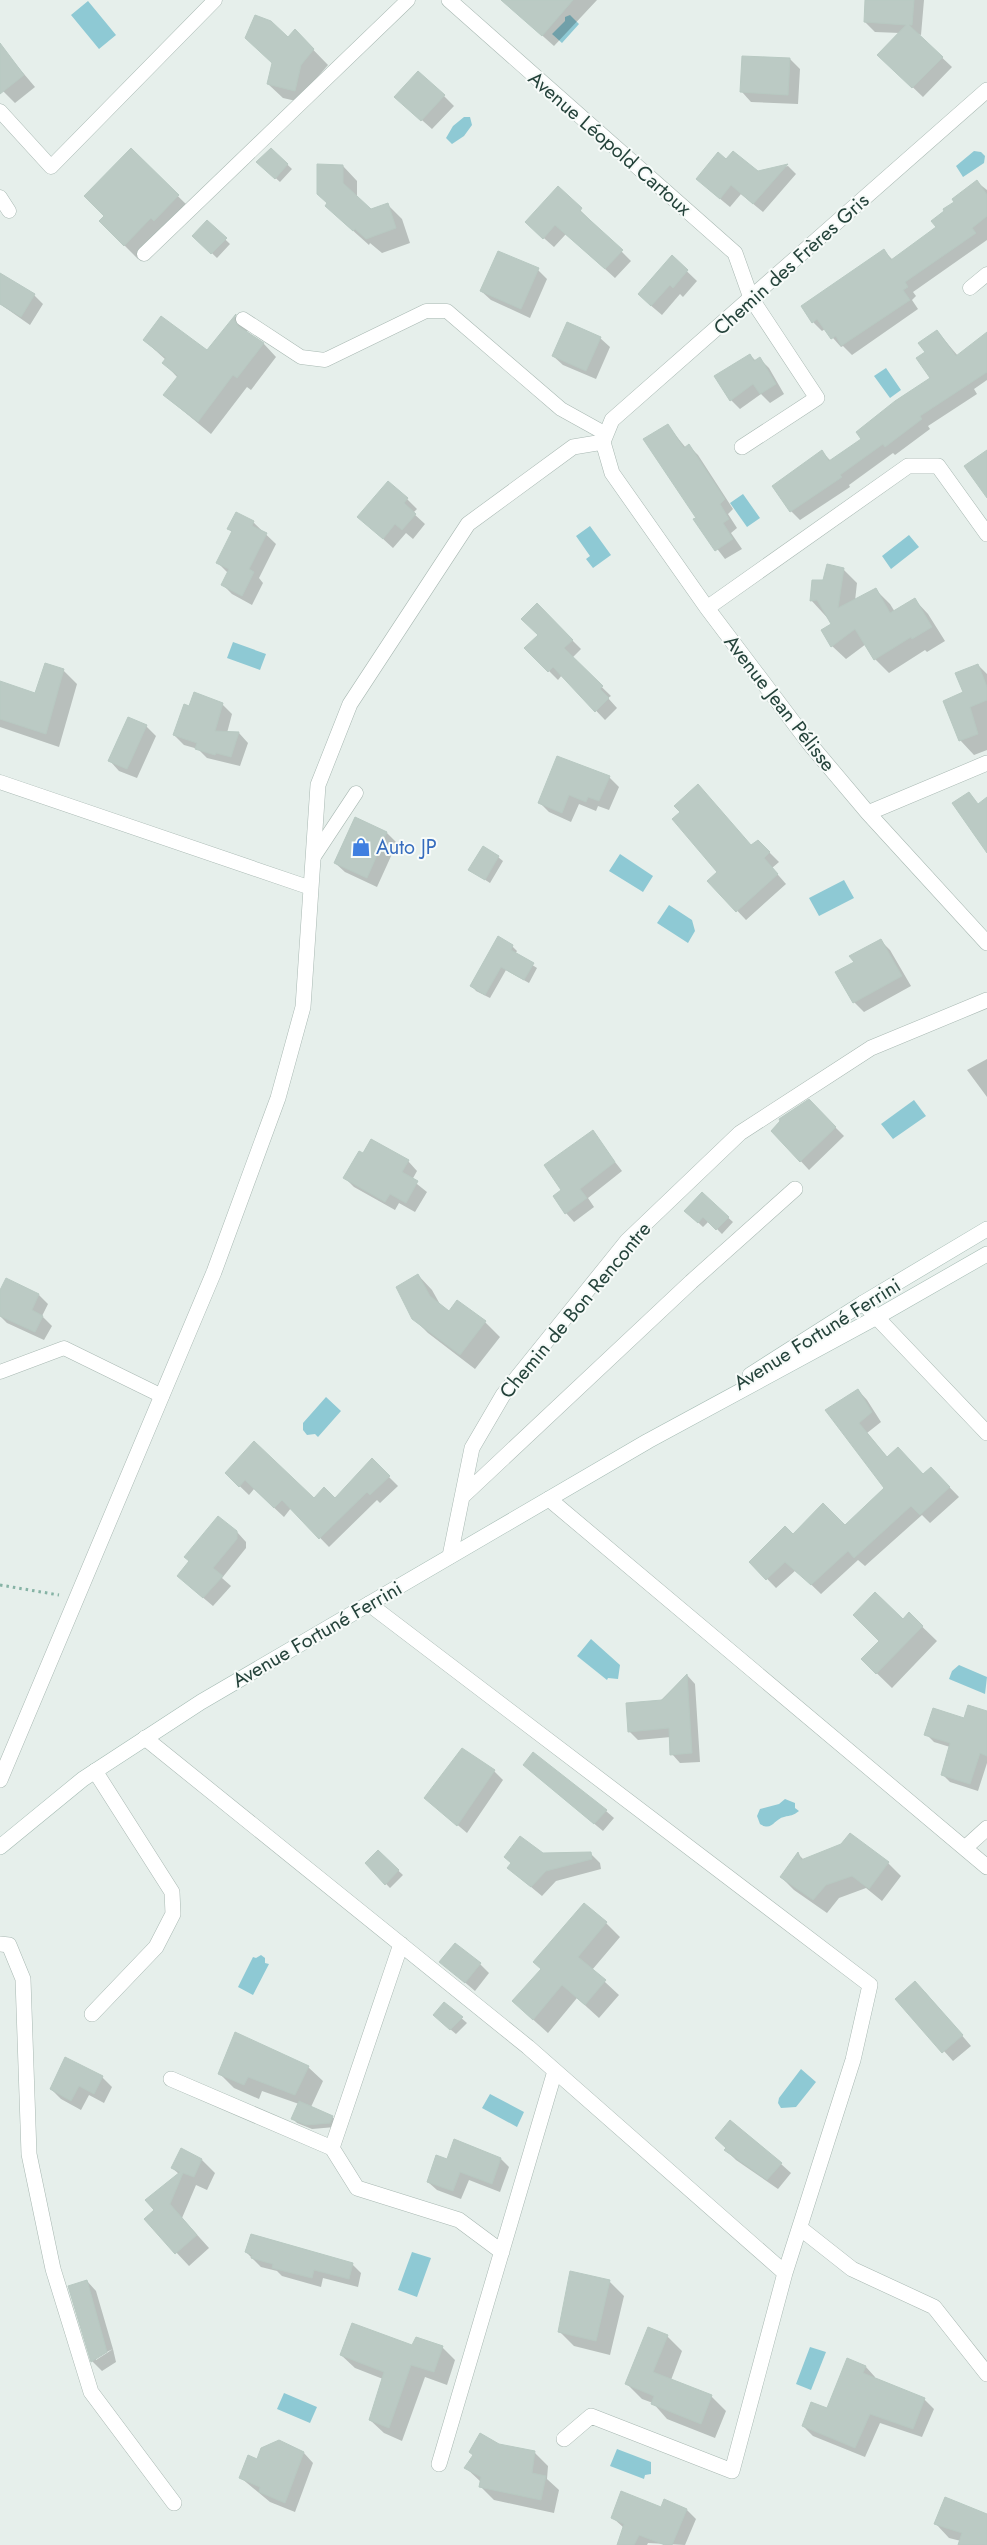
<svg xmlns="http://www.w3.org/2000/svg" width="987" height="2545" font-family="Jost,sans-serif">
	<rect width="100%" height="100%" fill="#e6efeb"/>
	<path fill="#8ec9d4" d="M88 1 116 35 99 49 71 15Z
		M570 15 579 24 562 43 552 34 565 21V17Z
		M464 117H470L472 125 464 136 452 144 446 138 453 126Z
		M974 151 981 152 985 156 984 163 963 177 956 166Z
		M886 368 901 390 890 398 874 376Z
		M743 494 760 518 747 527 730 503Z
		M590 526 611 555 593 568 586 559 590 556 576 536Z
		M909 535 919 547 891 569 882 556Z
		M233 642 266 654 260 670 227 658Z
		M620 854 653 876 643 892 609 871Z
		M844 880 854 898 819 916 809 898Z
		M669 905 692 920 695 931 688 943 657 923Z
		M914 1100 926 1116 893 1139 881 1124Z
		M326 1397 341 1411 318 1437 315 1434 307 1435 303 1430V1423Z
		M591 1639 620 1665 618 1679 608 1678 607 1680 577 1656Z
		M959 1665 987 1677 985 1694 949 1679 952 1671Z
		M785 1799 795 1803V1808L799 1811C793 1816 791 1815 784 1817 774 1819 772 1832 760 1824L757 1816 760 1809 779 1804Z
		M261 1955 265 1958V1963L269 1964 253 1995 238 1987 253 1957 256 1958Z
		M801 2069 816 2082 796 2107 781 2108 778 2103 779 2098Z
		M490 2094 524 2112 517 2127 482 2108Z
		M412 2252 431 2258 417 2297 398 2290Z
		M810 2347 826 2352 811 2390 796 2384Z
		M284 2393 317 2407 310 2423 277 2409Z
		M617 2449 651 2462V2474L645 2475 644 2479 610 2466Z"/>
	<path fill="#0003" d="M509 0H597L554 46 518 14Z
		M866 0H924L921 35 917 34 952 67 923 97 879 55 900 33 875 32 865 22Z
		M295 31 328 65 315 80 309 104 283 98 268 84 287 38Z
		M2 48 35 87 15 103 0 88Z
		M790 59 800 69 798 104 751 102 742 92Z
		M444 96 454 106 432 129 406 106Z
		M271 149 292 169 280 182 258 162Z
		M131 150 192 210 166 231 138 259 100 221 105 216Z
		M727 160 758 172 788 166 796 174 763 212 741 194 730 207 707 188Z
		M343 166 357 181V198L371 210 387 204 402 219 410 243 382 253 370 243 369 245 341 220Z
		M977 182 987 190V240L913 292 916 296 912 300 918 309 852 355 843 346 841 347 825 329 822 331 813 322 883 250 893 260 937 227 955 202Z
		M558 188 631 261 615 278 566 234 554 247 537 232Z
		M207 222 230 244 217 258 194 236Z
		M672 257 697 281 683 297 680 294 662 315 649 304Z
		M538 270 547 279 530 318 491 300 481 291Z
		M34 295 43 304 30 325 0 304V296Z
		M236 316 248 328 247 333 264 344 276 357 251 390 247 387 211 434 164 395 178 378 164 363 166 360 144 340 207 352Z
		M937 331 958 356 987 333V380L974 389 977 394 928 426 930 429 895 455 893 453 849 485 850 487 800 520 791 511 774 486 822 452 831 461 863 439 932 378 927 352Z
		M600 338 610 347 596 379 563 365 553 356Z
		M750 355 756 361 760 359 769 368 784 394 770 403 761 394 740 409 731 400Z
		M668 426 686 448 689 446 698 455 733 509 728 514 737 528 731 533 742 549 725 559 695 520 698 518Z
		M407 499 417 509 413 513 425 524 413 539 406 533 393 548 359 517Z
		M253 522 276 544 259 578 263 583 252 605 232 594 223 585 228 573 218 563 233 533 229 529Z
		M843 569 857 583 855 601 876 590 890 604 895 612 915 600 928 614 945 641 927 652 925 650 889 673 875 659 866 644 846 659 832 646 833 624 811 600 824 581Z
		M537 605 581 649 572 658 611 696 608 698 617 708 605 720 562 675 558 680 526 648 540 635Z
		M978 665 987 674V750L974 755 960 740 964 693Z
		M63 670 77 684 59 747 0 727V682L36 694Z
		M222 704 232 714 227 733H239L248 743 240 766 207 758 198 749 184 745 174 735 190 707Z
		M146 726 156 736 137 778 119 771 110 761Z
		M609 777 619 787 609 810 598 806 596 811 579 804 571 822 549 812 539 802Z
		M355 819 387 833 397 843 377 887 345 872 335 863Z
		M758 841 779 862 772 868 786 884 746 920 709 881Z
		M498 857 503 861 490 883 470 870Z
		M880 940 890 950 911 986 864 1012 854 1002 856 963Z
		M512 946 517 951 515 954 537 968 529 983 506 970 490 998 476 991 472 986Z
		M987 1059V1097L967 1070Z
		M809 1101 844 1136 809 1170 773 1131Z
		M592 1132 622 1171 588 1198 594 1207 574 1222 566 1213 563 1190Z
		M408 1161 417 1171 412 1180 427 1192 415 1212 399 1203 395 1210 354 1187 345 1178Z
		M702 1194 733 1222 722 1234 709 1221 703 1227 686 1211Z
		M418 1275 432 1290 441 1306 449 1312 485 1322 500 1337 475 1369 428 1333 413 1318Z
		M39 1295 48 1304 42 1316 52 1326 44 1340 7 1323 0 1316V1309Z
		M858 1390 867 1400 881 1422 867 1433 888 1458 923 1475 931 1468 959 1497 930 1523 922 1515 865 1566 858 1560 821 1594 796 1570 776 1588 751 1562 793 1535 845 1526 886 1488 827 1411Z
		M372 1460 398 1486 380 1503 377 1500 329 1547 291 1508 284 1517 254 1489 249 1495 226 1473 314 1499H335Z
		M237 1532 246 1542V1548L222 1578 231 1586 213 1606 188 1585Z
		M909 1614 937 1641 892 1688 862 1659Z
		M687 1675 695 1684 700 1762 680 1763 672 1754 671 1737 638 1740 629 1731Z
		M987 1712V1763L978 1791 950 1782 942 1774 950 1747 934 1742 926 1734Z
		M494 1771 503 1780 467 1833 426 1798Z
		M532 1772 606 1811 614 1818 603 1831Z
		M850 1834 888 1863 901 1876 882 1901 866 1888 839 1898 827 1913 794 1890 781 1877 798 1854 804 1860 842 1845Z
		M378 1852 403 1875 390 1888 366 1863Z
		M590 1853 600 1863 601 1869 556 1881 542 1896 508 1868 512 1863 543 1854Z
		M606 1923 620 1937 592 1970 619 1995 599 2018 577 1998 548 2033 528 2015 542 1969Z
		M441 1962 480 1964 489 1973 475 1991Z
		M925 1992 971 2046 953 2061 897 1999Z
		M444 2003 467 2023 456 2034 439 2020Z
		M308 2067 323 2081 311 2107 332 2117 337 2121 335 2127 312 2129 297 2123 293 2119 299 2104 262 2091 259 2099 234 2088 219 2073Z
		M102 2077 112 2087 104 2103 89 2095 81 2110 61 2099 51 2089Z
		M455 2141 501 2159 509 2167 500 2192 469 2180 461 2199 437 2190 428 2182 448 2161Z
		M726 2150 781 2164 791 2173 778 2189 736 2160Z
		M202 2160 215 2173 207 2190 196 2185 182 2218 209 2248 189 2266 145 2219 156 2210 179 2174 172 2168Z
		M246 2252 352 2264 361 2273 358 2287 323 2278 321 2287 282 2276 277 2271 261 2267Z
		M87 2281 96 2291 113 2349 96 2357V2360L113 2349 116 2362 102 2371 92 2361Z
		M609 2281 624 2296 610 2355 574 2346 559 2331Z
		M667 2336 682 2351 671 2380 711 2396 726 2411 715 2438 667 2419 653 2403 642 2399 627 2384Z
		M413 2347H442L455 2360 447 2385 425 2377 402 2441 384 2433 370 2420 383 2379 355 2368 341 2355Z
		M847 2360 866 2367 875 2377 874 2379 924 2399 934 2409 922 2437 880 2423 865 2457 813 2436 803 2426 828 2410Z
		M499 2445 535 2453 548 2466 547 2479 559 2490 554 2513 494 2500 480 2486 481 2482 466 2468Z
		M304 2453 313 2463 295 2512 270 2502 241 2478 258 2460Z
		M662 2508 687 2510 696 2519 685 2545 648 2543 647 2545H618L624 2528 613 2518Z
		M987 2515V2545H959L961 2541 949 2538 936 2524Z"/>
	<path fill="#bbcac4" stroke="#b8c9c2" d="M501 0H573L542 36Z
		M865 0H914L912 25H909L943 57 912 88 877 55 906 25 864 22Z
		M255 15 271 21 288 37 295 29 314 49 301 65 295 91 267 84 272 63 245 38Z
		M0 43 24 75 0 94Z
		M742 56 790 58 788 95 740 92Z
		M418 71 445 95 421 121 394 97Z
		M131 148 179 195 154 221 151 218 124 246 99 221 104 216 84 196Z
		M271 148 288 164 275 179 256 162Z
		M733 151 758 171 788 164 753 204 731 185 720 199 696 179 718 152 726 159Z
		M317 164 343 165V183L371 209 388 203 396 228 366 239 355 229 353 231 325 206 327 203 317 194Z
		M977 180 987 195V216L972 228 976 233 905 282 908 287 903 290 910 300 841 346 836 336 831 339 817 319 812 323 801 306 884 249 891 260 936 227 931 221 944 211 943 209 954 202 952 199Z
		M558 186 582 208 580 211 623 250 605 269 555 225 543 239 525 222Z
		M207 220 227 238 211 254 192 236Z
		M498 251 539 268 521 309 480 291Z
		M672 255 688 270 673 288 670 285 651 306 638 294Z
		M0 273 35 294 21 317 0 304Z
		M236 314 234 319 238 326 264 343 237 378 233 375 198 422 163 395 178 376 162 363 166 358 143 340 161 316 207 350Z
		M567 322 601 337 586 371 552 356Z
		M937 330 956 356 987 332V372L920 416 922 419 885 447 883 444 840 475 842 477 790 512 772 486 822 450 829 461 861 439 856 432 895 401 930 378 916 358 925 352 918 343Z
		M750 354 754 361 760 357 776 384 760 394 753 384 730 401 714 376Z
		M668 424 684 448 689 444 725 499 720 504 729 519 723 523 733 539 715 551 693 519 696 518 643 439Z
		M987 450V498L964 466Z
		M388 481 408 498 404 503 416 514 402 530 395 524 383 539 357 517Z
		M236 512 254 521 252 526 267 533 249 569 254 572 242 596 221 585 229 569 216 563 232 531 227 529Z
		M827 564 844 568 838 608 876 588 890 613 915 598 932 627 912 639 911 637 874 660 855 629 831 647 821 630 831 624 817 600 810 601 812 580H823Z
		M537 603 573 640 564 648 603 686 600 689 609 698 595 712 553 667 548 672 524 648 538 635 521 619Z
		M45 663 64 669 46 734 0 719V681L35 693Z
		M978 664 987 687V700L970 707 978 734 959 741 943 701 963 692 955 673Z
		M194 692 223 703 215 731 239 732 231 757 216 753 215 755 195 749 197 743 173 735 184 704 189 706Z
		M128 717 147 725 127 769 108 761Z
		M557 756 610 776 599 801 588 797 586 802 569 795 562 813 538 803Z
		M698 784 751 845 758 840 770 852 764 858 778 874 736 912 707 881 717 872 672 819 680 812 674 806Z
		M969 792 978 804 987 797V853L952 803Z
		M355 817 387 832 367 878 334 863Z
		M483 846 499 856 485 880 468 870Z
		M498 936 513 945 511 950 534 963 524 980 501 967 485 995 470 986Z
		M881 939 902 976 853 1003 835 972 854 962 849 956Z
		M809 1099 836 1127 800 1162 771 1131 780 1121 779 1119Z
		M593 1130 615 1162 580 1189 587 1198 565 1214 553 1196 561 1190 544 1165Z
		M371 1139 409 1160 402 1172 418 1181 406 1203 390 1194 385 1202 343 1178 359 1151 363 1153Z
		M702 1192 729 1217 716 1230 703 1217 698 1223 684 1211Z
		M418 1274 430 1296 449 1311 457 1300 486 1321 460 1355 412 1319 396 1287Z
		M6 1278 39 1294 32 1310 43 1316 35 1332 0 1316V1290Z
		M858 1389 872 1412 859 1423 887 1457 898 1447 923 1474 931 1467 950 1487 920 1515 911 1506 854 1558 848 1551 811 1585 785 1562 766 1580 749 1562 785 1526 793 1534 823 1503 845 1525 884 1488 825 1410Z
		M254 1441 314 1498 324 1487 335 1498 372 1458 390 1476 370 1495 367 1492 319 1539 282 1500 274 1508 245 1480 239 1487 225 1473Z
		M218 1516 237 1531V1539L213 1568 223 1576 203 1598 177 1576 189 1561 184 1557Z
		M875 1592 903 1619 909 1612 923 1626 876 1674 861 1659 879 1641 853 1615Z
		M687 1674 692 1753 670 1755 669 1728 628 1732 626 1703 662 1700Z
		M968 1705 987 1711V1756L980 1753 970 1784 941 1775 950 1743 924 1735 933 1708 964 1718Z
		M462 1748 495 1770 457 1826 424 1798Z
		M533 1752 607 1810 594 1824 523 1765Z
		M850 1833 889 1862 869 1889 852 1876 826 1885 813 1900 780 1877 798 1852 801 1860 841 1844Z
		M520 1836 543 1853 591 1852 592 1859 546 1871 531 1887 507 1868 511 1863 504 1857Z
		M378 1850 399 1870 385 1885 365 1863Z
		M584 1903 607 1922 578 1957 606 1980 585 2005 562 1985 533 2020 512 2001 541 1969 533 1962Z
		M455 1943 481 1963 465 1983 439 1962Z
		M915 1981 963 2035 942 2053 895 1999Z
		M444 2002 463 2017 450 2030 433 2015Z
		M235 2032 309 2066 295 2095 248 2077 244 2085 218 2074Z
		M65 2057 103 2076 94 2094 79 2086 71 2101 50 2089Z
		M299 2101 333 2116 330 2123 306 2125 291 2119Z
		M730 2120 782 2163 767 2180 724 2150 726 2148 715 2138Z
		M454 2139 501 2158 492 2184 460 2172 453 2191 427 2182 436 2155 447 2159Z
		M181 2148 202 2159 194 2177 183 2173 170 2204 197 2235 175 2254 144 2219 154 2210 145 2200 180 2172 171 2168Z
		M251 2234 353 2263 349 2279 314 2270 312 2278 272 2268 273 2264 251 2258 252 2255 245 2252Z
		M570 2271 610 2280 596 2341 558 2332Z
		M87 2280 107 2352 91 2362 68 2286Z
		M352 2323 412 2345 416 2337 443 2346 434 2372 411 2365 389 2428 369 2420 384 2372 340 2355Z
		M648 2327 668 2335 653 2372 712 2395 701 2424 651 2404 654 2396 625 2384Z
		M847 2358 866 2366 863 2373 925 2398 913 2429 870 2414 855 2448 802 2426 811 2402 827 2408Z
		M480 2433 499 2444 535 2451 532 2473 546 2476 541 2500 479 2487 481 2477 464 2468 473 2455 469 2452Z
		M279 2440 304 2452 285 2503 259 2492 260 2487 239 2478 248 2455 257 2459 261 2448Z
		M621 2491 661 2507 664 2499 687 2509 672 2545H665L639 2535 634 2545H617L624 2524 611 2518Z
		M945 2497 987 2514V2545H958L962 2533 934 2524Z"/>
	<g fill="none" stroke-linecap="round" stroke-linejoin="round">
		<g stroke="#a8b8b2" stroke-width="15">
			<path id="lane" d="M0 111 51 167 215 0
				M0 197 9 211
				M144 254 408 0
				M970 288 987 274
				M243 319 301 357 325 360 426 311H447L561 409 606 434
				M0 782 311 888
				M313 858 356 793
				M0 1372 64 1348 162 1396"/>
		</g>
		<g stroke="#a8b8b2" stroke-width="16">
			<path id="street" d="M449 0 735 253 751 298 817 398 742 447
				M603 442 612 473 707 608 809 743 868 813 987 943
				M603 442 612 420 987 90
				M707 608 908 466H938L987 534
				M868 813 987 763
				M863 1303 987 1433
				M463 1496 691 1282 795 1189
				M549 1499 987 1867
				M450 1556 472 1448 503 1395 627 1241 740 1133 871 1048 987 1000
				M369 1604 870 1985 853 2060 785 2273 732 2471 591 2416 564 2439
				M145 1738 528 2047 785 2273
				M0 1780 214 1272 278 1098 303 1007 318 785 350 704 468 524 573 447 603 442
				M965 1848 987 1828
				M0 1944 9 1945 23 1979 29 2154 53 2269 91 2392 174 2503
				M92 2014 156 1947 173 1914 172 1892 95 1771
				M171 2079 332 2148 357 2188 459 2220 502 2252
				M332 2148 401 1944
				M800 2228 852 2269 934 2307 987 2374
				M439 2464 555 2071"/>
		</g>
		<g stroke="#a4bbb3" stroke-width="16">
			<path id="secondary" d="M750 1375 863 1303 987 1229
				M0 1847 83 1779 201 1702 648 1441 877 1317 987 1254"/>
		</g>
		<path stroke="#86b3a5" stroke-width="3" stroke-dasharray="2.5 4" stroke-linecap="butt" d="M0 1585 59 1595"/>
		<use href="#lane" stroke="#fff" stroke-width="14"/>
		<use href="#street" stroke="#fff" stroke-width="15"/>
		<use href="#secondary" stroke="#fff" stroke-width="15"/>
	</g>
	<defs>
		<g id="shop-bare" transform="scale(1.5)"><path d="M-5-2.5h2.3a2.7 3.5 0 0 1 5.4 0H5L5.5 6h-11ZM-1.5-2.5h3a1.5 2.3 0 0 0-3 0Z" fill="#3f7fe0" stroke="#f7fbf9" stroke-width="2.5" paint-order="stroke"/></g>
	</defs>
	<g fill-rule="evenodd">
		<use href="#shop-bare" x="361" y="847"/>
	</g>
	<g text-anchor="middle" stroke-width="4" stroke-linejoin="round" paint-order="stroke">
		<g font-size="20" fill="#24423a" stroke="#f7fbf9">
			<text transform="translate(610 143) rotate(41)" y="7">Avenue Léopold Cartoux</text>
			<text transform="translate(791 264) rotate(-42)" y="7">Chemin des Frères Gris</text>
			<text transform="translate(780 703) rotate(52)" y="7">Avenue Jean Pélisse</text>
			<text transform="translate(575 1310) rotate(-50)" y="7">Chemin de Bon Rencontre</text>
			<text transform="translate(817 1334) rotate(-32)" y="7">Avenue Fortuné Ferrini</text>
			<text transform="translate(317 1634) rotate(-30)" y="7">Avenue Fortuné Ferrini</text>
		</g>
		<g font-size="20" fill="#366cbe" stroke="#f7fbf9" text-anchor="start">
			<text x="376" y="854">Auto JP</text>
		</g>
	</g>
</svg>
